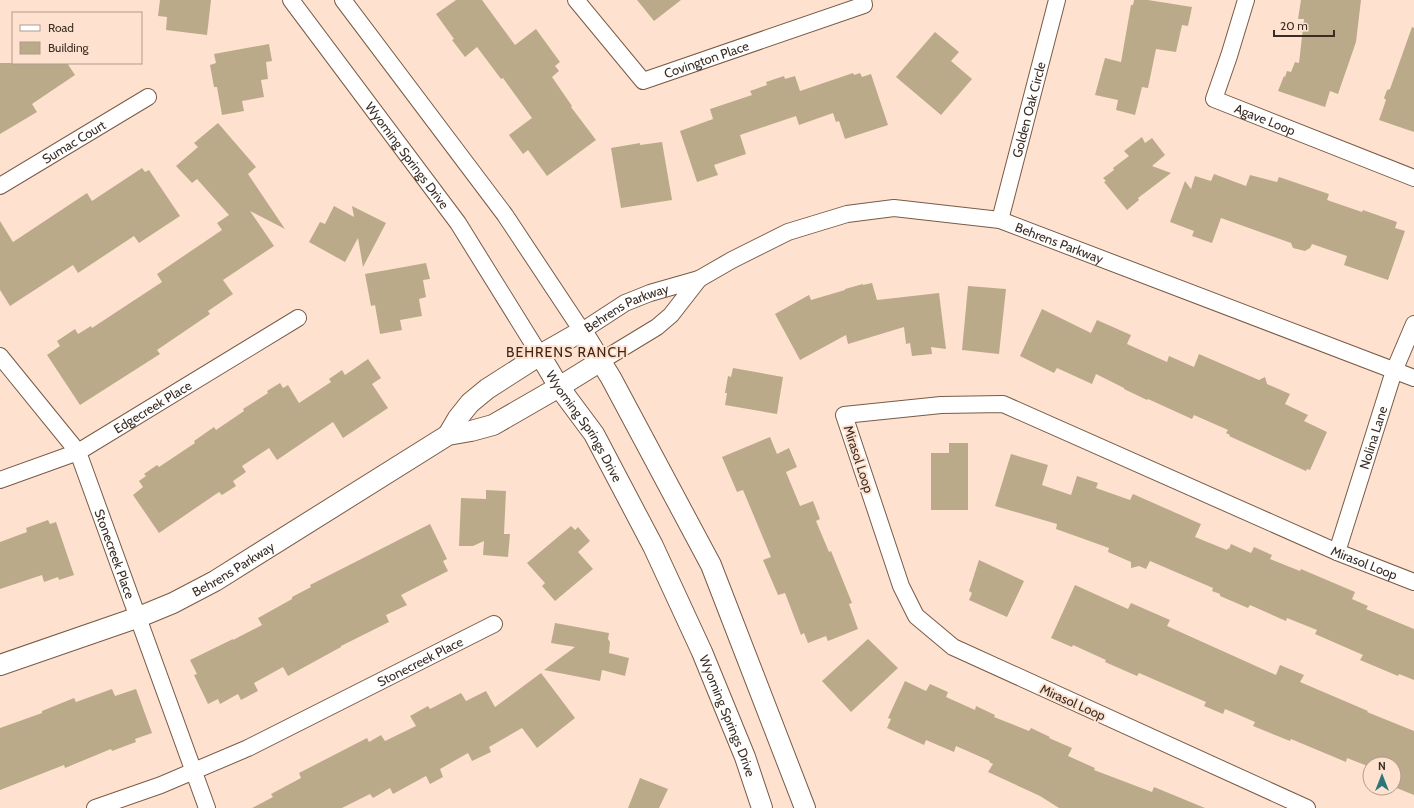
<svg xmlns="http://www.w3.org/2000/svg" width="1414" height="808" font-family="Cabin,sans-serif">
	<rect width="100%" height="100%" fill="#fee2cf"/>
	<path fill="#baaa8a" d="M160 0H211L207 35 166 30 167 17 158 16Z
		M456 0H482L515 45 536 29 560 62 555 66 559 71 552 77 572 106 571 107 596 140 547 176 528 150 523 154 509 135 532 118 503 78 501 79 477 47 465 57 452 40 454 39 436 14Z
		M637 0H681L654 21Z
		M1134 0H1148L1192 7 1188 26 1182 25 1176 52 1156 49 1148 88 1142 87 1135 115 1116 110 1118 100 1095 95 1105 58 1121 62 1131 5H1133Z
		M1301 0H1361L1356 42 1338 94 1330 91 1325 107 1278 91 1284 76 1285 77 1287 71 1291 72 1295 62 1299 63 1304 19H1298Z
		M1412 27 1414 28V132L1379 120 1386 100 1384 98 1387 90 1390 89Z
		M935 32 959 52 951 61 972 79 941 115 896 77Z
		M269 44 272 61 266 62 268 79 261 80 264 97 242 101 244 111 222 115 217 87H214L210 65 216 63 214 54Z
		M0 63H67L75 75 32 104 37 112 0 134Z
		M853 73 854 75 860 73 862 77 871 74 888 125 845 139 839 121 836 122 833 113 799 125 796 116 740 135 746 154 714 165 718 175 697 182 680 131 713 119 710 109 752 95 750 91 767 85 766 82 784 76 785 79 795 76 800 91Z
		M218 123 256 167 248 174 285 229 250 211 274 246 223 280 233 294 208 311 210 314 157 350 160 354 80 405 47 355 60 346 57 341 75 329 78 334 91 326 92 328 162 282 157 274 222 230 217 223 229 215 197 179 192 183 176 166 198 147 194 143Z
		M1142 137 1145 143 1152 138 1165 155 1152 166 1171 173 1138 198 1139 200 1127 210 1104 182 1106 181 1103 178 1114 170 1113 168 1129 156 1124 151Z
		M662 142 672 200 621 208 611 148 640 143V145Z
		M142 168 145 172 149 170 180 216 139 243 134 236 78 273 73 265 10 306 0 290V221L13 242 87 193 92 201Z
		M1214 174 1246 186 1250 175 1277 182 1279 177 1329 194 1327 200 1362 212 1363 210 1397 222 1395 228 1405 231 1388 280 1344 265 1347 256 1312 244 1310 248 1305 251 1293 248 1291 243 1221 218 1212 243 1192 236 1194 231 1170 222 1185 181 1191 189 1195 176 1211 181Z
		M334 206 354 217 352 206 386 223 363 267 358 238 345 262 309 242 320 222 325 224Z
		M426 263 430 279 423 280 426 297 419 299 422 316 400 320 402 330 380 334 375 305 371 306 365 274Z
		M872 283 877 300 939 293 946 349 931 347 932 354 912 356 910 343 906 344 904 327 848 344 846 335 800 360 775 314 809 295 811 300 845 290V289L863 284V285Z
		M968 286 1006 289 999 354 962 350Z
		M1042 309 1091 333 1097 320 1131 335 1127 344 1167 362 1169 356 1194 367 1199 354 1259 380 1265 377 1267 384 1290 394 1285 404 1308 415 1304 421 1327 432 1310 470 1307 469 1306 471 1229 436 1230 435 1226 433 1228 430 1194 415 1192 419 1148 399 1147 400 1124 389V388L1096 374 1092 384 1057 368 1054 373 1020 356Z
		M368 359 381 378 372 384 388 408 343 438 333 422 277 460 269 448 242 466 246 472 233 481 236 486 222 495 219 492 159 533 133 495 143 487 139 481 146 476 144 474 157 465 159 467 195 443 194 441 214 427 216 430 244 411 243 409 268 393 267 391 280 383 283 388 288 385 299 403 331 382 329 379 342 370 345 375Z
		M733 368 783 377 777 414 725 405 727 393H725L728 376 731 377Z
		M770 437 777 454 789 448 797 467 786 472 800 506 813 501 820 519 816 521 829 552 831 551 852 603 849 604 858 629 828 641 826 636 808 643 804 633 801 635 785 593 778 595 763 560 771 557 743 490 737 492 722 457Z
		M949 443H968V510H931V453H949Z
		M1011 454 1048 465 1042 485 1071 495 1077 476 1098 483 1096 488 1130 500 1133 494 1201 524 1195 537 1227 550 1228 548 1229 549 1231 544 1251 553 1254 547 1272 555 1270 559 1300 571 1301 569 1355 592 1352 599 1368 606 1366 609 1414 629V680L1399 674 1398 676 1360 660 1363 655 1315 634 1317 630 1287 618 1286 621 1250 605 1248 608 1220 596V594L1212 591 1213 588 1150 561 1146 569 1139 566 1131 568V562L1108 552 1109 548 1056 529 1057 524 995 506Z
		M486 490 506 491 504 534H510L508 557 483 555 484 541 473 546H459L461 498 486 499Z
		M48 520 50 524 56 522 74 575 59 580 58 577 44 582 42 575 0 589V542L27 532 26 528Z
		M430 524 447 559 443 561 448 571 401 595 407 605 386 615 389 622 341 646V647L288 676 283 667 254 683 258 691 241 700 238 694 220 704 218 699 208 704 194 675 197 674 190 660 233 639V640L262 625 258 618 292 599V597L311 587 310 585Z
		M571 526 575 530 578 527 590 541 578 552 593 569 555 601 542 586 545 583 527 563Z
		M979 560 1024 581 1007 617 969 600 972 593 969 591Z
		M1075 585 1128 609 1131 603 1170 620 1167 626 1276 675 1280 665 1304 675 1300 682 1368 711 1367 712 1414 731V795L1394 787V764H1370V767L1347 758 1346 762 1291 739 1290 741 1253 726 1255 722 1225 709 1223 714 1204 706 1206 702 1139 673 1137 676 1105 662 1106 660 1073 645 1072 647 1051 638Z
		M555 623 609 633 608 639 610 642 609 653 629 658 625 676 602 670 600 681 544 670 575 647 551 643Z
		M868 639 898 668 851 712 822 681Z
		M541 673 575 718 537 748 522 728 489 747 491 752 472 761 468 753 440 769 443 777 430 784 426 776 393 794 390 788 373 798 370 794 342 808H252L273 797 271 794 301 778 299 773 367 738 369 742 381 735 385 741 416 726 410 716 428 706 430 709 461 693 466 701 486 691 495 707Z
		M905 681 926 691 930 684 948 692 946 697 975 710 976 706 995 715 994 717 1029 731 1031 728 1050 737 1049 738 1072 748 1068 756 1095 768 1094 770 1152 792 1154 787 1205 808H1059L1040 796 988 772 993 764 989 762 990 761 956 746 954 752 926 740 924 745 887 728 891 719 888 718Z
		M112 689 115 696 136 689 152 733 135 739 136 742 112 751 111 749 65 768 64 765 0 790V728L42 713V711L74 698 76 702Z
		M640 778 668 789 659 808H628Z"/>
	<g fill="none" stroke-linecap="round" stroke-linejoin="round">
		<g stroke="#785b46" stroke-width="18">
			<g id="minor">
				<path id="s1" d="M291 0 458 223 540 355"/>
				<path id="s2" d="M343 0 505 215 582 331 625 303 650 293 699 279 671 315 657 327 601 361"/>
				<path id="s3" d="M576 0 643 81 864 5 863 0"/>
				<path id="s4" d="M1246 0 1229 56 1214 99 1414 178"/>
				<path id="s5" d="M0 186 148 97"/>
				<path id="s6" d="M1000 220 1057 0"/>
				<path id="s7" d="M699 279 732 260 788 232 847 214 894 208 1000 220 1414 378"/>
				<path id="s8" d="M0 356 78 452 207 808"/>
				<path id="s9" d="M0 480 78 452 298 318"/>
				<path id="s10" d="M1337 552 1394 371 1414 324"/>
				<path id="s11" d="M95 808 161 785 248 748 494 624"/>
				<path id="s12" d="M1307 808 953 647 916 616 901 586 844 415 941 405 1003 404 1337 552 1414 582"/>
			</g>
		</g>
		<g stroke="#785b46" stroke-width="22">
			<g id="tertiary">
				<path id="s13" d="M540 355 559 387 594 434 653 546 702 652 745 757 762 808"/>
				<path d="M448 435 458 418 470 403 487 389 540 355 582 331 611 378 711 565 805 808"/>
				<path id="s14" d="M0 665 139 617 173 603 215 581 448 435 471 431 493 425 559 387 601 361"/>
			</g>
		</g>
		<use href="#minor" stroke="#fff" stroke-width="16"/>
		<use href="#tertiary" stroke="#fff" stroke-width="20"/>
	</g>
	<g text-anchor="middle" stroke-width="4" stroke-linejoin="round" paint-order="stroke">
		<g font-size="13" fill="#3a2d24" stroke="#fee2cf">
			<text dy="5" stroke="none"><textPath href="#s3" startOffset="172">Covington Place</textPath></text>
			<text dy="5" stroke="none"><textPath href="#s6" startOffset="114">Golden Oak Circle</textPath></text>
			<text dy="5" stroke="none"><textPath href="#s4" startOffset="159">Agave Loop</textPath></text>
			<text dy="5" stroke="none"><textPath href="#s5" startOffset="86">Sumac Court</textPath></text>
			<text dy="5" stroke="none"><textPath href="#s1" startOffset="194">Wyoming Springs Drive</textPath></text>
			<text dy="5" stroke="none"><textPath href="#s7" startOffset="380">Behrens Parkway</textPath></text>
			<text dy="5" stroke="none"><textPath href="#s2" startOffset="459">Behrens Parkway</textPath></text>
			<text dy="5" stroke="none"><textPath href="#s9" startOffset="170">Edgecreek Place</textPath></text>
			<text dy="5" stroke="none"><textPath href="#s13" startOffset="84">Wyoming Springs Drive</textPath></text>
			<text dy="5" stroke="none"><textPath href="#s10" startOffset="120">Nolina Lane</textPath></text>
			<text transform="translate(859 459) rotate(72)" y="5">Mirasol Loop</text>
			<text dy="5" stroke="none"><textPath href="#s8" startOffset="232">Stonecreek Place</textPath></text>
			<text dy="5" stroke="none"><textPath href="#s12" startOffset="1205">Mirasol Loop</textPath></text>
			<text dy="5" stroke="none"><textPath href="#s14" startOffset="253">Behrens Parkway</textPath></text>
			<text dy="5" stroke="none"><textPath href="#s11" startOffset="357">Stonecreek Place</textPath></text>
			<text transform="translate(1073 702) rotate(24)" y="5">Mirasol Loop</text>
			<text dy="5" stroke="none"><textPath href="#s13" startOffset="408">Wyoming Springs Drive</textPath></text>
		</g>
		<g font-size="14" letter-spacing="1" fill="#402613" stroke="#fee2cf">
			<text x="567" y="357">BEHRENS RANCH</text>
		</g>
	</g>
	<rect x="12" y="12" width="130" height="52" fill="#fee2cf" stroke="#b09a8b"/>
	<rect x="20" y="25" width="20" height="6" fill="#ffffff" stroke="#b09a8b"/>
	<text x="48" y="32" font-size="12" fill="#3a2d24">Road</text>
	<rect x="20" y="42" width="20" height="12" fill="#baaa8a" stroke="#b09a8b"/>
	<text x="48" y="52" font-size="12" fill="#3a2d24">Building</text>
	<g transform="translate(1382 776)"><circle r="19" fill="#fee2cf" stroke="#b09a8b"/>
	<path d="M0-3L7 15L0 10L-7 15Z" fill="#2c7679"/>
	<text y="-6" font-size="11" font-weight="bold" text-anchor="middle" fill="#3a2d24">N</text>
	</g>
	<path d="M1274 30v6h60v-6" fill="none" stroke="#3a2d24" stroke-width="2"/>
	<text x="1280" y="30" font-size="12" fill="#3a2d24" stroke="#fee2cf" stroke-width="3" paint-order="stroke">20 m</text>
</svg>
